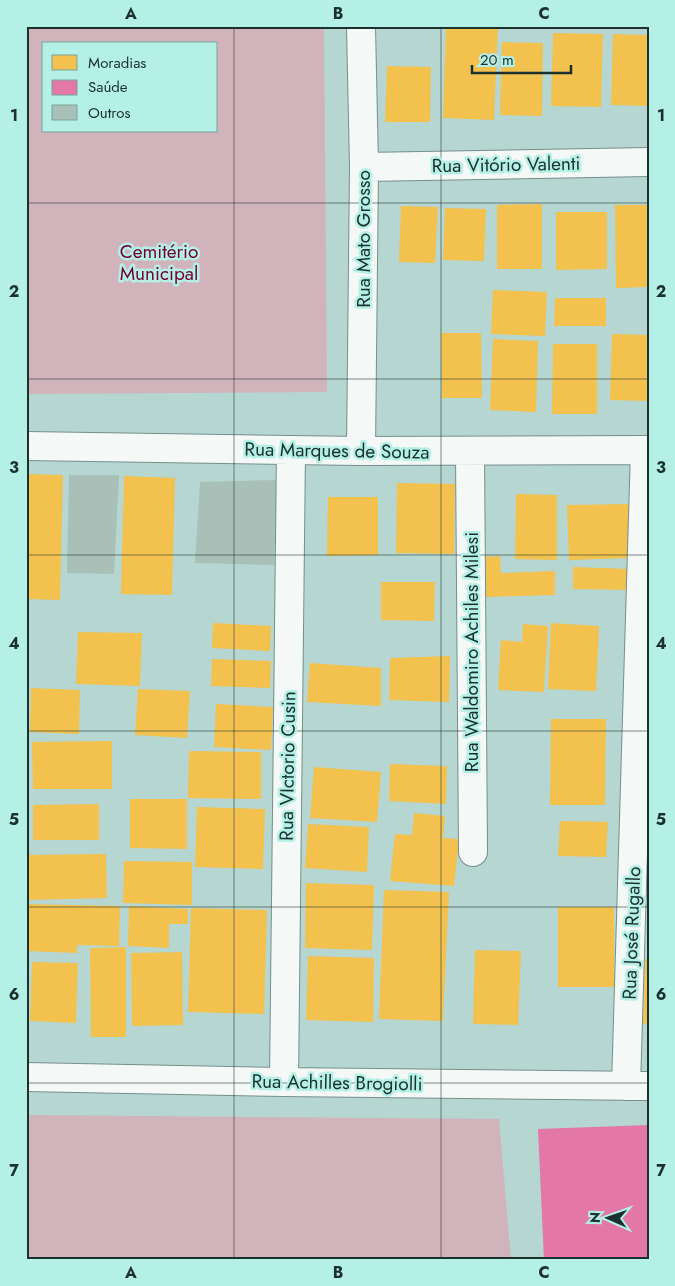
<svg xmlns="http://www.w3.org/2000/svg" width="675" height="1286" font-family="Jost,sans-serif">
	<rect width="100%" height="100%" fill="#b6d6d1"/>
	<path fill="#d1b3bc" fill-rule="evenodd" d="M26 26H324L327 392 26 394ZM44 44H216V131H44Z
		M29 1115 499 1119 511 1260H26V1192Z"/>
	<path fill="#f2c14e" d="M446 26H498L494 120 443 118Z
		M553 33 603 34 601 107 551 106Z
		M613 34 649 35V106L611 105Z
		M502 42 543 43 542 116 500 115Z
		M387 66 431 67 430 122H385Z
		M542 204V269H497V205Z
		M615 205H649V287L616 288Z
		M401 206 438 207 435 263 399 262Z
		M445 208 486 209 484 261 443 260Z
		M556 212H607V269L556 270Z
		M493 290 547 292 545 336 491 334Z
		M555 298H606V326H554Z
		M441 333H481L482 398H442Z
		M612 334 649 335V401L610 400Z
		M493 339 538 341 536 412 490 410Z
		M553 344H597V414H552Z
		M26 474 63 475 60 600 26 599Z
		M124 476 175 478 172 595 121 594Z
		M397 483 455 484 454 554 396 553Z
		M516 494 557 495V560L515 559Z
		M328 497H378V555L327 556Z
		M631 504 632 558 569 560 567 505Z
		M500 556 501 573 555 571V595L484 597 483 557Z
		M573 567 630 569 629 590 573 589Z
		M381 582H435L434 621 381 620Z
		M213 623 271 626 270 651 212 648Z
		M551 623 599 626 596 691 548 689Z
		M523 624 548 626 544 692 498 690 501 640 522 642Z
		M78 632 142 633 140 686 76 684Z
		M450 656 449 702 389 700 390 658Z
		M212 659 271 661 270 688 211 686Z
		M310 663 381 668V706L307 702Z
		M31 688 80 690 79 734 30 732Z
		M138 689 190 691 187 738 135 735Z
		M216 704 273 707 271 750 214 747Z
		M551 719H606L605 805H550Z
		M112 741V789H33L32 742Z
		M189 751 261 752V799L188 798Z
		M390 764 447 766 446 804 389 801Z
		M314 767 381 772 377 822 310 818Z
		M130 799H187V849L130 848Z
		M644 800H649V842H643Z
		M99 804V840H33V805Z
		M197 807 265 809 263 869 195 867Z
		M414 813 445 816 443 838 459 839 454 886 390 881 395 834 412 835Z
		M560 821 608 822 606 857 558 856Z
		M308 824 369 827 367 872 305 868Z
		M106 854 107 898 26 900V855Z
		M124 861 192 862V905L123 903Z
		M306 883 374 885 372 950 305 948Z
		M384 890 449 892 443 1021 379 1019Z
		M26 904 120 906 119 946 77 945V953L26 951Z
		M129 906 188 909V924H169V948L128 946Z
		M558 907H614V987H558Z
		M191 908 267 910 264 1014 188 1012Z
		M126 947V1037H91L90 948Z
		M475 950 521 951 518 1025 473 1024Z
		M182 952 183 1025 132 1026 131 953Z
		M308 956 374 958 373 1022 306 1020Z
		M645 959H649V1024H643Z
		M32 962 78 963 76 1023 30 1021Z"/>
	<path fill="#e377a8" d="M649 1125V1260H544L538 1129Z"/>
	<path fill="#a9c0b9" d="M69 475H119L114 574 67 573Z
		M277 480 274 565 195 563 200 482Z"/>
	<g fill="none" stroke-linecap="round" stroke-linejoin="round">
		<g stroke="#768f8b" stroke-width="30">
			<path id="minor" d="M361 26 364 167 361 451
				M364 167 649 162
				M26 446 361 451 649 450
				M470 451 473 852
				M26 1077 284 1082 649 1086
				M284 1082 291 450
				M626 1086 645 450"/>
		</g>
		<use href="#minor" stroke="#f4f9f8" stroke-width="28"/>
	</g>
	<path fill="none" stroke="#1a312e" stroke-width="1" stroke-opacity="0.55" d="M234 26V1260M441 26V1260M26 203H649M26 379H649M26 555H649M26 731H649M26 907H649M26 1083H649"/>
	<g text-anchor="middle" stroke-width="5" stroke-linejoin="round" paint-order="stroke">
		<g font-size="19" fill="#1a312e" stroke="#b5f0e6">
			<text transform="translate(506 164) rotate(-1)" y="7">Rua Vitório Valenti</text>
			<text transform="translate(363 239) rotate(-90)" y="7">Rua Mato Grosso</text>
			<text transform="translate(337 450) rotate(1)" y="7">Rua Marques de Souza</text>
			<text transform="translate(471 652) rotate(-90)" y="7">Rua Waldomiro Achiles Milesi</text>
			<text transform="translate(287 766) rotate(-89)" y="7">Rua VIctorio Cusin</text>
			<text transform="translate(631 933) rotate(-88)" y="7">Rua José Rugallo</text>
			<text transform="translate(337 1082) rotate(1)" y="7">Rua Achilles Brogiolli</text>
		</g>
		<g font-size="19" fill="#720033" stroke="#b5f0e6">
			<text x="159" y="258">Cemitério<tspan x="159" dy="22">Municipal</tspan></text>
		</g>
	</g>
	<rect width="675" height="1286" fill="none" stroke="#b5f0e6" stroke-width="55"/>
	<rect x="42" y="42" width="175" height="90" fill="#b5f0e6" stroke="#77a49c"/>
	<rect x="52" y="55" width="25" height="15" fill="#f2c14e" stroke="#77a49c"/>
	<text x="88" y="68" font-size="15" fill="#1a312e">Moradias</text>
	<rect x="52" y="80" width="25" height="15" fill="#e377a8" stroke="#77a49c"/>
	<text x="88" y="92" font-size="15" fill="#1a312e">Saúde</text>
	<rect x="52" y="105" width="25" height="15" fill="#a9c0b9" stroke="#77a49c"/>
	<text x="88" y="118" font-size="15" fill="#1a312e">Outros</text>
	<g transform="translate(608 1218) rotate(272)" stroke="#b5f0e6" stroke-width="4" paint-order="stroke">
	<path d="M0-4L9 19L0 12L-9 19Z" fill="#1a312e"/>
	<text y="-8" font-size="14" font-weight="bold" text-anchor="middle" fill="#1a312e">N</text>
	</g>
	<path d="M472 65v8h99v-8" fill="none" stroke="#1a312e" stroke-width="2.5"/>
	<text x="480" y="65" font-size="15" fill="#1a312e" stroke="#b5f0e6" stroke-width="4" paint-order="stroke">20 m</text>
	<rect x="28" y="28" width="620" height="1230" fill="none" stroke="#1a312e" stroke-width="2"/>
	<g font-size="16" text-anchor="middle" font-weight="bold" fill="#1a312e">
		<text x="131" y="19">A</text>
		<text x="338" y="19">B</text>
		<text x="544" y="19">C</text>
		<text x="14" y="121">1</text>
		<text x="661" y="121">1</text>
		<text x="14" y="297">2</text>
		<text x="661" y="297">2</text>
		<text x="14" y="473">3</text>
		<text x="661" y="473">3</text>
		<text x="14" y="649">4</text>
		<text x="661" y="649">4</text>
		<text x="14" y="825">5</text>
		<text x="661" y="825">5</text>
		<text x="14" y="1000">6</text>
		<text x="661" y="1000">6</text>
		<text x="14" y="1176">7</text>
		<text x="661" y="1176">7</text>
		<text x="131" y="1278">A</text>
		<text x="338" y="1278">B</text>
		<text x="544" y="1278">C</text>
	</g>
</svg>
